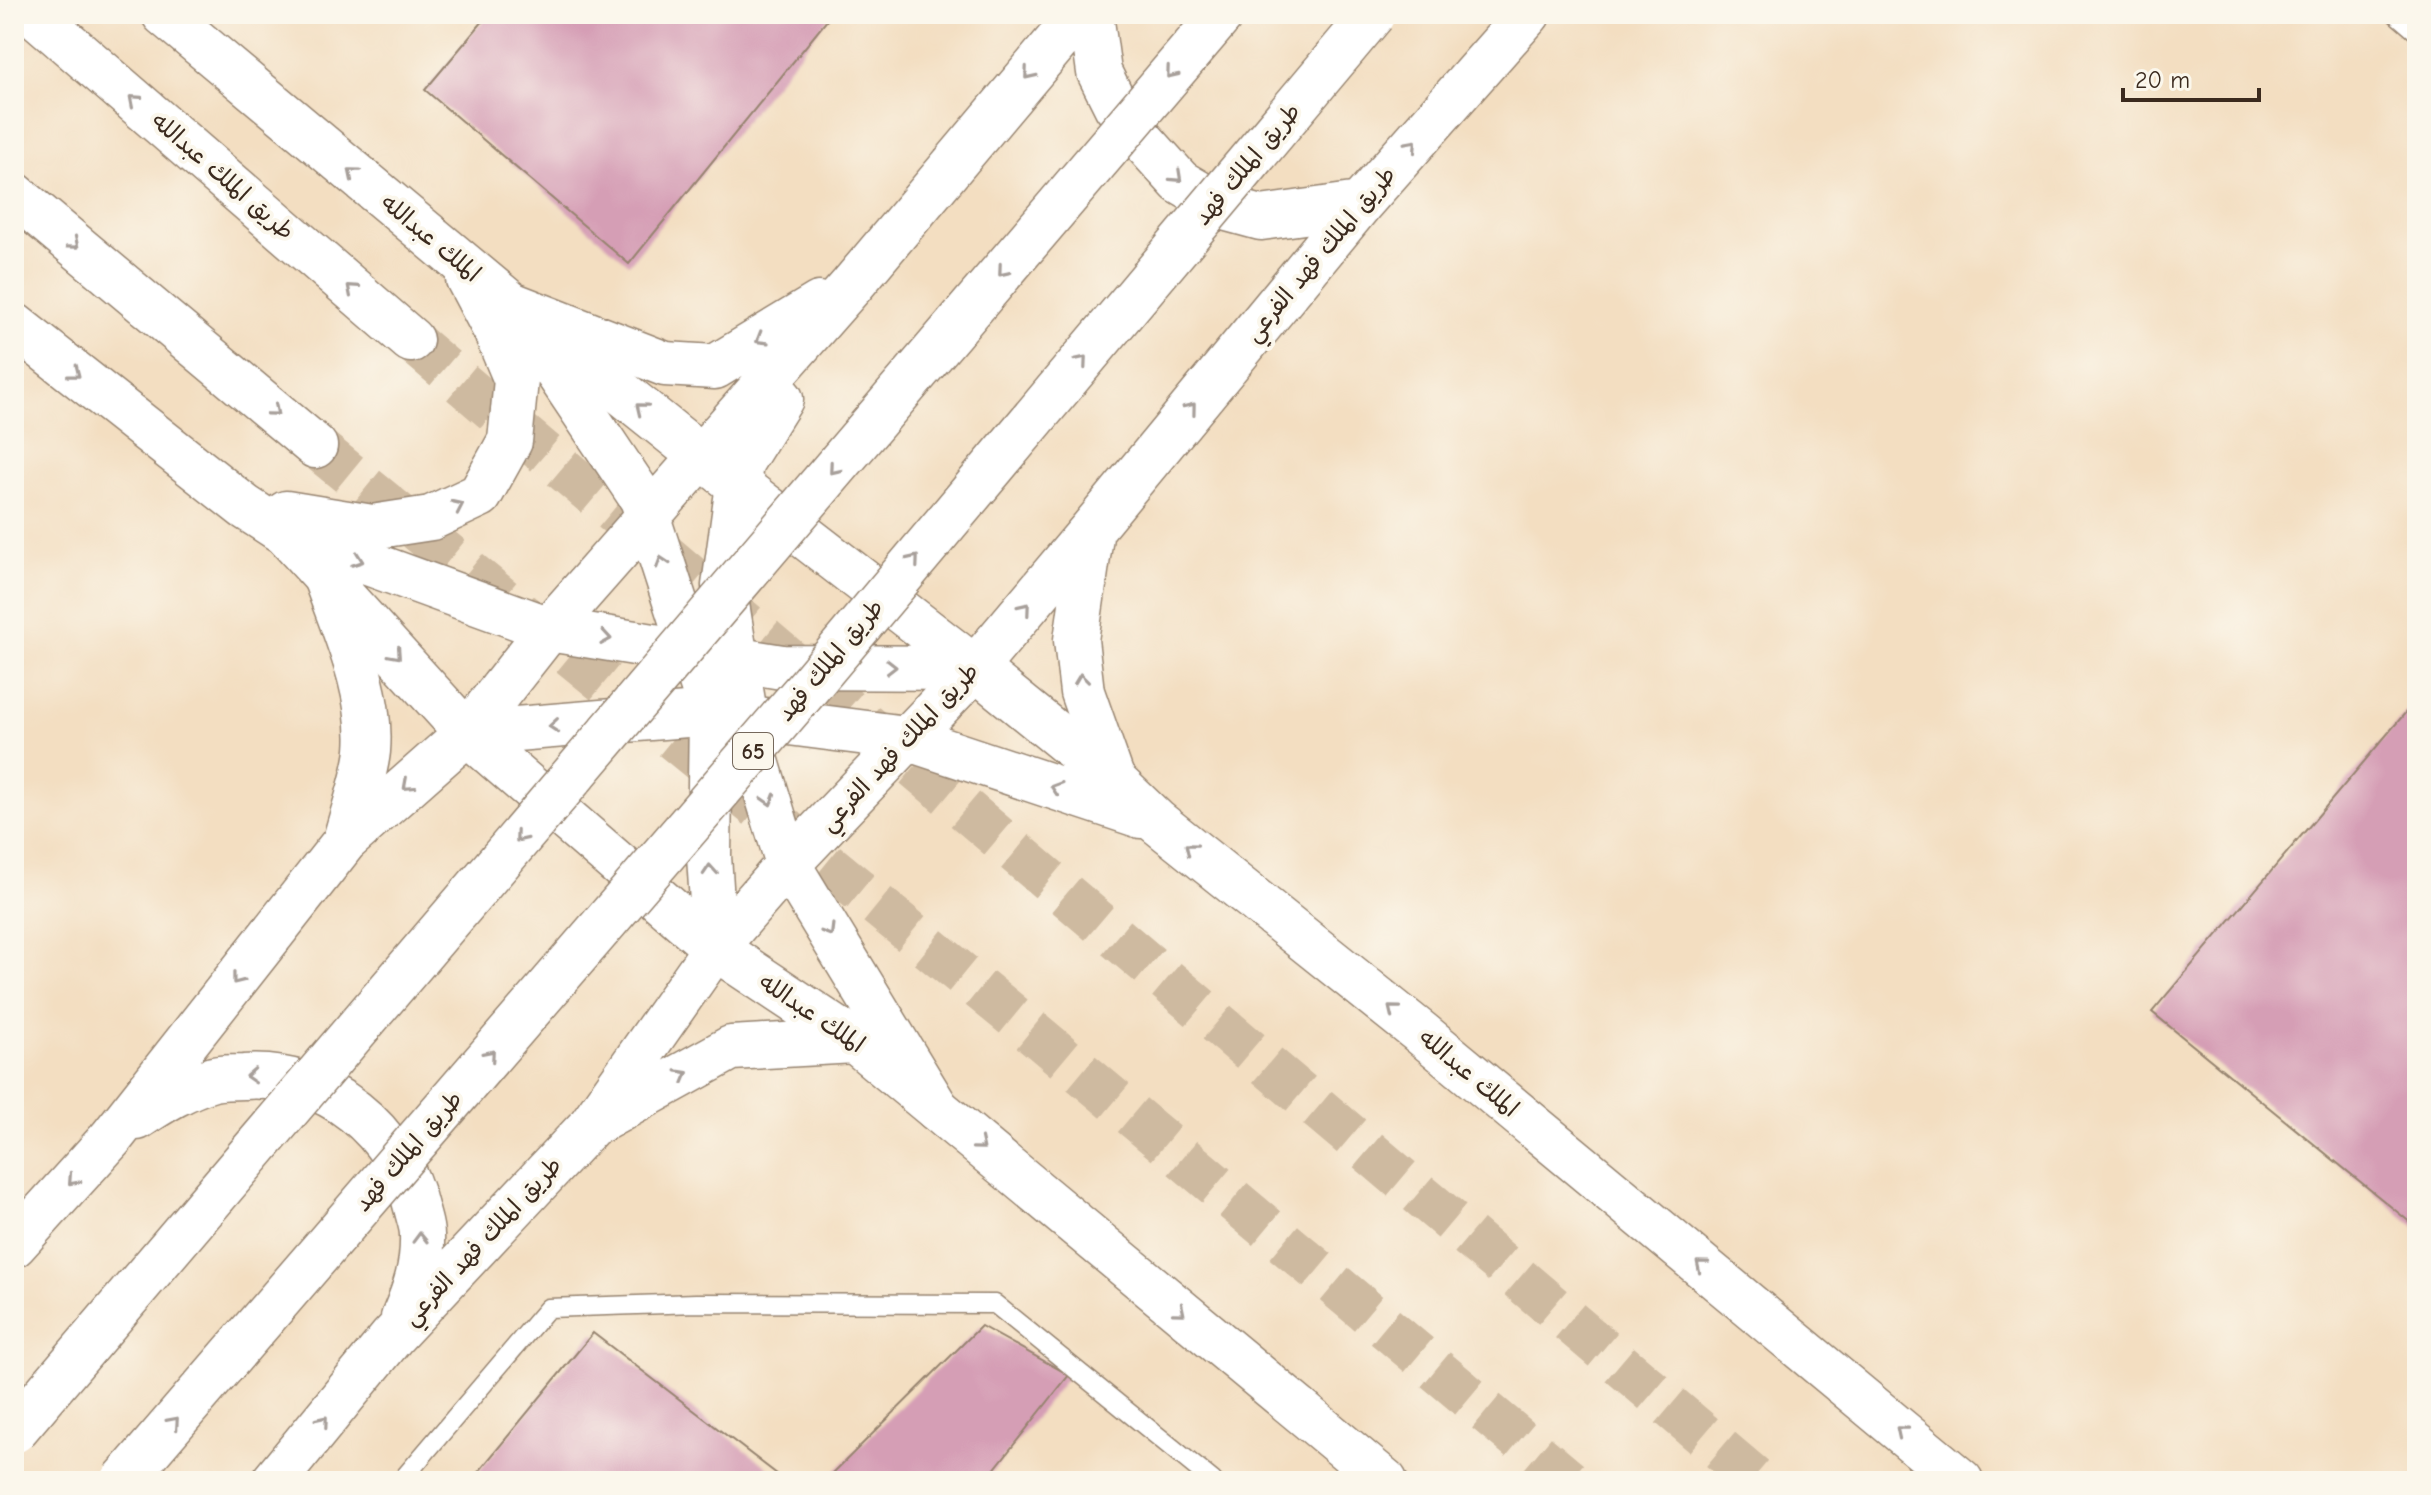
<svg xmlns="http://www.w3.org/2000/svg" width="2431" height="1495" font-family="'Comic Neue','Playpen Sans Arabic',sans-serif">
	<rect width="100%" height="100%" fill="#fbf7ec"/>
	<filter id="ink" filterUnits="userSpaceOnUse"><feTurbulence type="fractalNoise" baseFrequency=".0125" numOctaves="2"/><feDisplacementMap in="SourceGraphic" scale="16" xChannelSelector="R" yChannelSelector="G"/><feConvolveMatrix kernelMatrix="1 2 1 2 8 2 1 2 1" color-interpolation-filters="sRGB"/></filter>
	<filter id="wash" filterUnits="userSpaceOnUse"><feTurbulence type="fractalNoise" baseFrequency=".006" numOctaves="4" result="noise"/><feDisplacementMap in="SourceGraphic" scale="32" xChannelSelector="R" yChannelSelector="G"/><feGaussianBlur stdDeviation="1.8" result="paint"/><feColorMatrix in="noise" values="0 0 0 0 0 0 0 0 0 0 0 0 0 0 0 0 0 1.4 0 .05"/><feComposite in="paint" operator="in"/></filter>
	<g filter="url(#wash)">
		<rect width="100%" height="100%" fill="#f3dec1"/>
		<g id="blocks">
			<path fill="#d59eb5" d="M489 14H832L629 264 425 90Z
				M2417 699V1228L2152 1012Z
				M981 1326 1069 1375 985 1481H825Z
				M593 1333 786 1481H471Z"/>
		</g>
	</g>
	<g filter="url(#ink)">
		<use href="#blocks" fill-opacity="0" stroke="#978470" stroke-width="2"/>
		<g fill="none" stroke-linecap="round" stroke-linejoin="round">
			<path stroke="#cebaa0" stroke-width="44" stroke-dasharray="44 22" stroke-linecap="butt" d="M411 340 1758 1481
				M315 446 1034 1033 1569 1481"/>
			<g stroke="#978470" stroke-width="21">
				<path id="lane" d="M2396 14 2417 32
					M401 1481 548 1308 696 1303 995 1304 1213 1481"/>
			</g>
			<g stroke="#978470" stroke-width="47">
				<path id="secondary" d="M164 14 511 304 702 457 975 668 1113 780 1156 821 1421 1033 1961 1481
					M14 325 245 507 285 533 467 733 715 948 855 1041 1385 1481
					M286 513 372 527 431 518 480 495 510 441 516 380 495 330 468 279
					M291 535 549 629 782 667 975 668
					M467 733 711 713 906 738 1141 816"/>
			</g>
			<g stroke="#978470" stroke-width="47">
				<path id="primary" d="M1091 14 1099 72 1116 106 1142 140 1180 182 1224 208 1261 218 1360 204
					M511 304 642 499 711 713 709 856 715 948
					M511 304 665 364 715 367 819 304
					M781 399 741 463 724 586 748 732 788 864 937 1109
					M1092 529 1076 640 1082 692 1113 780
					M325 577C344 631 373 692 368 751 365 779 352 813 345 841
					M137 1118C161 1102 185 1087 213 1079 223 1077 234 1077 244 1077 327 1071 399 1131 417 1211 419 1219 422 1227 422 1235 423 1267 415 1289 403 1318
					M599 1121 731 1048 855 1041
					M14 1245 111 1138 345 841 467 733 549 629 852 285 1080 14
					M274 1481 392 1337 590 1126 715 948 788 864 975 668 1092 529 1360 204 1528 14"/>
			</g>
			<g stroke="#978470" stroke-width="47">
				<path id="highway" d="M34 14 411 340
					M14 194 315 446"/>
			</g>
			<use href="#lane" stroke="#fff" stroke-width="18"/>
			<use href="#secondary" stroke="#fff" stroke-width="44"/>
			<use href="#primary" stroke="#fff" stroke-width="44"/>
			<use href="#highway" stroke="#fff" stroke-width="44"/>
			<g stroke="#978470" stroke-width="47" stroke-linecap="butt">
				<path id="highway-bridge" d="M14 1431 1222 14
					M123 1481 810 685 1373 14"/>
			</g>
			<use href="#highway-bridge" stroke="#fff" stroke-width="44"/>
		</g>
		<defs><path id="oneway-chevron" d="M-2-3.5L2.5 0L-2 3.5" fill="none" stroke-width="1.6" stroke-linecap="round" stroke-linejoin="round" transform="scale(2)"/></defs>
		<g stroke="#a79f9a">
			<use href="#oneway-chevron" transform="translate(1171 73) rotate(130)"/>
			<use href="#oneway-chevron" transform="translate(1029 74) rotate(130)"/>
			<use href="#oneway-chevron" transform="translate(134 100) rotate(-139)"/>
			<use href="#oneway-chevron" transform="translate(1412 145) rotate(-48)"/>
			<use href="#oneway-chevron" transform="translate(353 173) rotate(-140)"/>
			<use href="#oneway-chevron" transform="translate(1177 177) rotate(43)"/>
			<use href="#oneway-chevron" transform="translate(74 244) rotate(40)"/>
			<use href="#oneway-chevron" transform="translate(1003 271) rotate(130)"/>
			<use href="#oneway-chevron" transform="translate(352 289) rotate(-139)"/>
			<use href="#oneway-chevron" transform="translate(761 339) rotate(149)"/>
			<use href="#oneway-chevron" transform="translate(1082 361) rotate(-50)"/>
			<use href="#oneway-chevron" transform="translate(75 373) rotate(38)"/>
			<use href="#oneway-chevron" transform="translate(641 408) rotate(-141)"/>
			<use href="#oneway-chevron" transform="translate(1191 408) rotate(-51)"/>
			<use href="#oneway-chevron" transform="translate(274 411) rotate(40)"/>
			<use href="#oneway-chevron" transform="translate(834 469) rotate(130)"/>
			<use href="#oneway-chevron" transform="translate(458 506) rotate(-25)"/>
			<use href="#oneway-chevron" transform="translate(358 560) rotate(20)"/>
			<use href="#oneway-chevron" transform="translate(914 560) rotate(-50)"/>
			<use href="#oneway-chevron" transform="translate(662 562) rotate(-108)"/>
			<use href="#oneway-chevron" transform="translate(1025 608) rotate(-50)"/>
			<use href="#oneway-chevron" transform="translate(606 638) rotate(9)"/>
			<use href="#oneway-chevron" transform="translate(396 654) rotate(48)"/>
			<use href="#oneway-chevron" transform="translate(891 667)"/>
			<use href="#oneway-chevron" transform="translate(1081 679) rotate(-97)"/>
			<use href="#oneway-chevron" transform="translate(554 726) rotate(175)"/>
			<use href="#oneway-chevron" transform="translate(408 785) rotate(138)"/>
			<use href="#oneway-chevron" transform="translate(1056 788) rotate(-162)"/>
			<use href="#oneway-chevron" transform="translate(769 800) rotate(73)"/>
			<use href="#oneway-chevron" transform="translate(520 837) rotate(130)"/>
			<use href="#oneway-chevron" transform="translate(1190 848) rotate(-141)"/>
			<use href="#oneway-chevron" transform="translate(710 870) rotate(-94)"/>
			<use href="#oneway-chevron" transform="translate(829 931) rotate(59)"/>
			<use href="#oneway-chevron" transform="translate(237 979) rotate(128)"/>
			<use href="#oneway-chevron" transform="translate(1393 1010) rotate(-141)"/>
			<use href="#oneway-chevron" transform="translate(490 1055) rotate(-49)"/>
			<use href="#oneway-chevron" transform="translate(683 1075) rotate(-29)"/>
			<use href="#oneway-chevron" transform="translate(251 1076) rotate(177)"/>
			<use href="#oneway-chevron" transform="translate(980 1145) rotate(40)"/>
			<use href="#oneway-chevron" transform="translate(73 1180) rotate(132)"/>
			<use href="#oneway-chevron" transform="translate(420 1238) rotate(-91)"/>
			<use href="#oneway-chevron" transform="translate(1701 1265) rotate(-140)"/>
			<use href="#oneway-chevron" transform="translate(1180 1311) rotate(40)"/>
			<use href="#oneway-chevron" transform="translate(323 1421) rotate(-50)"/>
			<use href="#oneway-chevron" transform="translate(174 1422) rotate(-49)"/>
			<use href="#oneway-chevron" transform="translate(1901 1431) rotate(-140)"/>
		</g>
	</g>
	<g text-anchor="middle" stroke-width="8" stroke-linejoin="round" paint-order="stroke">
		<rect fill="#fbf7ec" stroke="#75685c" stroke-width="2" x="733" y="733" width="40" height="36" rx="6"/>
		<g font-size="22" font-weight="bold" fill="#3b2a1e">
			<text x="753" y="759">65</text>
		</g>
		<g font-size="24" fill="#3b2a1e" stroke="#fbf7ec">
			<text transform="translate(1247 164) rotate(-50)" y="8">طريق الملك فهد</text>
			<text transform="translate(223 176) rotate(41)" y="8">طريق الملك عبدالله</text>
			<text transform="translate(431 238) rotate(40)" y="8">الملك عبدالله</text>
			<text transform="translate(1320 254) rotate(-50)" y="8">طريق الملك فهد الفرعي</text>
			<text transform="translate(830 660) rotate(-50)" y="8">طريق الملك فهد</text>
			<text transform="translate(899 747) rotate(-47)" y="8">طريق الملك فهد الفرعي</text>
			<text transform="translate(812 1013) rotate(34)" y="8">الملك عبدالله</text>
			<text transform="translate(1469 1073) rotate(40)" y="8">الملك عبدالله</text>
			<text transform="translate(408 1151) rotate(-49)" y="8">طريق الملك فهد</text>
			<text transform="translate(482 1241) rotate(-47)" y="8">طريق الملك فهد الفرعي</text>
		</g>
	</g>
	<rect width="2431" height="1495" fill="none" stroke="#fbf7ec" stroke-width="48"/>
	<path d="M2123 88v12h136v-12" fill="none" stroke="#3b2a1e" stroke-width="4"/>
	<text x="2135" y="88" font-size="24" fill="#3b2a1e" stroke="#fbf7ec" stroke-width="6" paint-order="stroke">20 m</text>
</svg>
